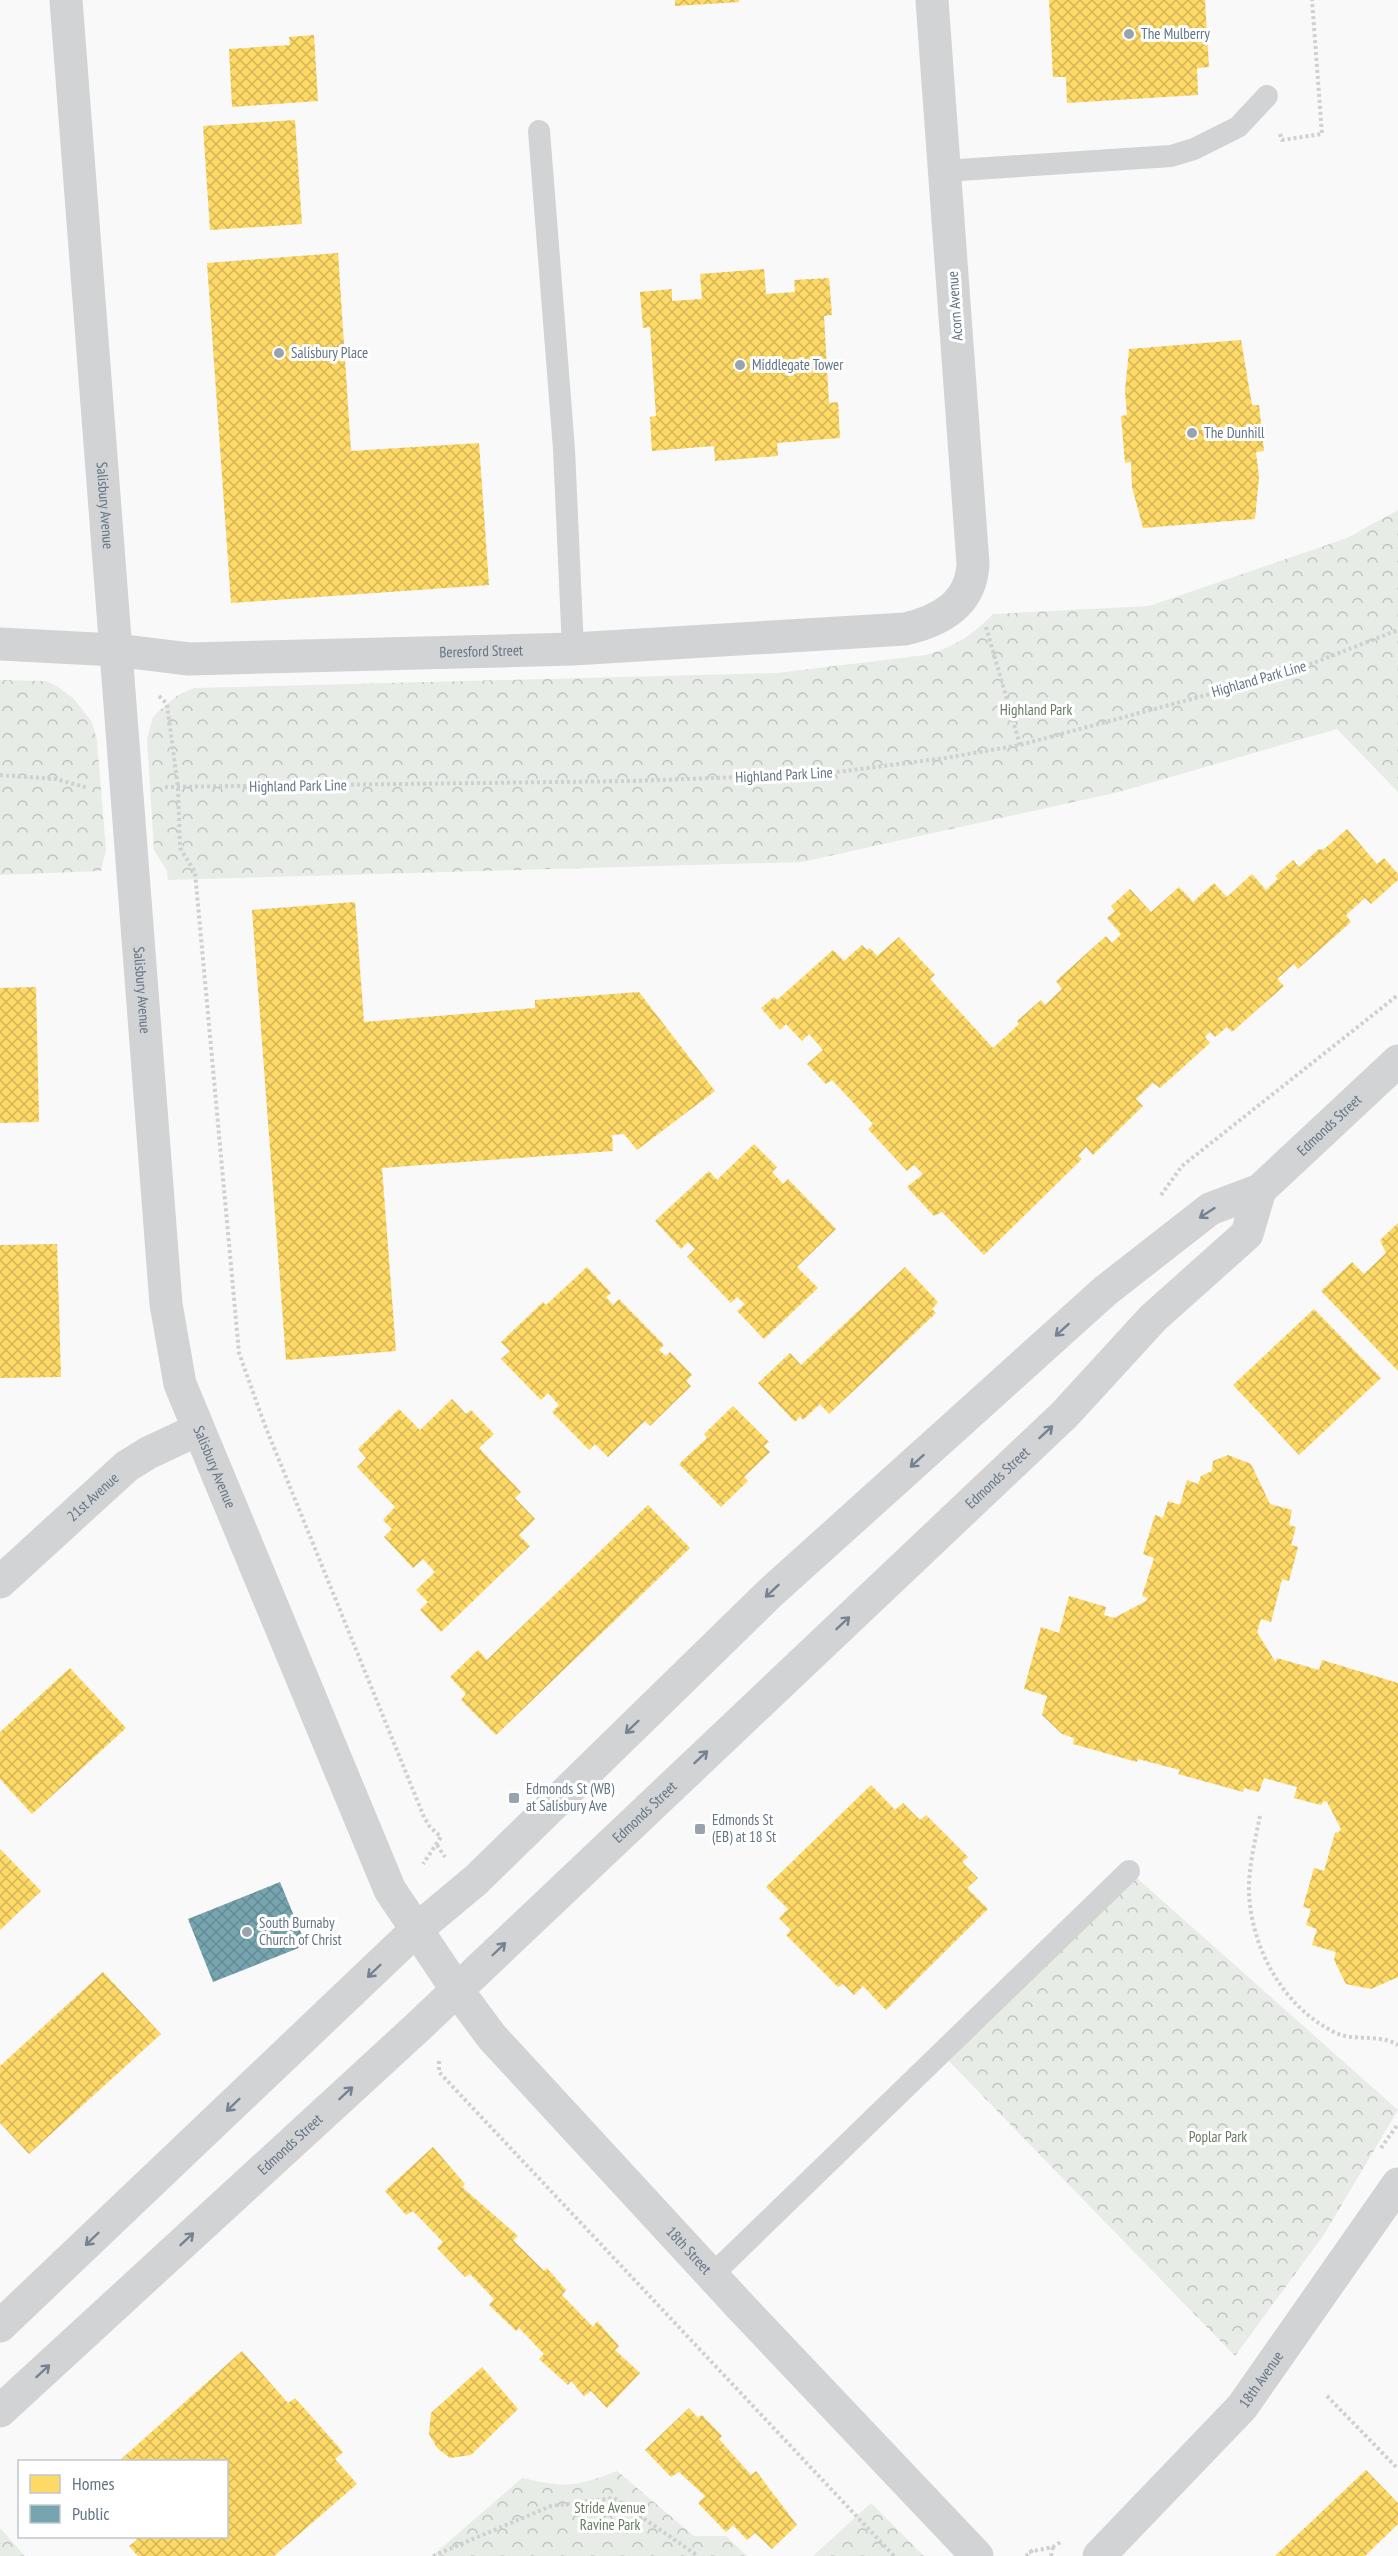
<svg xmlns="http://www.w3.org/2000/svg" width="1398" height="2556" font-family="'PT Sans Narrow',sans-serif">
	<defs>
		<pattern id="forest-crowns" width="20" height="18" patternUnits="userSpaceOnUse" patternTransform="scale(1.5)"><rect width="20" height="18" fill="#e8ece7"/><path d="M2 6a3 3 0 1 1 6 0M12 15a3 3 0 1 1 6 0" fill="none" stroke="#c0c4c1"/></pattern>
		<pattern id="homes-cross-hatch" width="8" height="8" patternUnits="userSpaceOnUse" patternTransform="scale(1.5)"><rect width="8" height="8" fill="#ffd966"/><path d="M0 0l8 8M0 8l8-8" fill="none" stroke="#d2b55a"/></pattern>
		<pattern id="public-cross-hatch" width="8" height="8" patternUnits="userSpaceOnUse" patternTransform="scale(1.5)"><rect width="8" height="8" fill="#76a5af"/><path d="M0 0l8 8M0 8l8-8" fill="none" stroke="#648b94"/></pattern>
	</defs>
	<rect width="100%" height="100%" fill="#f9f9f9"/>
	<path fill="url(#forest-crowns)" d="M1398 510V792L1337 729 1119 792 802 862 168 880 167 871 154 850 147 739 153 717 160 710 178 695 194 688 777 673 926 655C956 646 971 636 993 614L1149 606 1347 538Z
		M0 680 46 681 57 686 73 698 92 722 97 740 106 850 101 871 0 875Z
		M1129 1871 1398 2110 1323 2236 1235 2356 941 2053Z
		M617 2471 694 2536H726L747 2556H432L522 2478C565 2488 576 2487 617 2471Z
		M871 2503 924 2556H813Z
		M0 2528 25 2556H0Z"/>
	<path fill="url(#homes-cross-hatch)" d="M675 0H739V2L675 6Z
		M1049 0H1205L1209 67 1197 68 1198 95 1067 103 1066 77H1053Z
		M314 35 318 101 232 107 229 49 290 45 289 37Z
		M295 120 302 224 210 230 203 126Z
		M338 253 351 451 479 443 489 585 231 603 207 263Z
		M764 269 766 294 795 292 794 280 829 278 832 315 824 316 829 403 838 402 840 438 777 443 778 456 715 461 714 446 652 451 650 417 656 416 650 327 643 328 640 292 672 289V301L702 299 700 274Z
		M1241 340 1252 405H1259L1264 451 1256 452 1259 477 1255 519 1143 528 1132 487 1131 462 1125 463 1121 416 1127 415 1125 391 1129 349Z
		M1347 829 1377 864 1384 858 1398 874V880L1371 904 1365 898 1346 915 1351 922 1298 969 1294 964 1277 979 1284 986 1232 1032 1227 1027 1215 1037 1210 1032 1205 1037 1210 1043 1160 1088 1153 1083 1136 1099 1143 1106 1093 1155 1086 1147 1078 1156 1082 1159 984 1255 942 1212 934 1216 907 1187 923 1174 914 1165 907 1171 868 1129 873 1124 832 1080 826 1084 807 1064 823 1050 809 1034 802 1041 786 1024 780 1030 761 1008 774 997 777 1000 833 950 844 961 862 945 867 950 870 948 877 956 899 937 935 975 930 979 993 1048 1019 1024 1017 1021 1041 1000 1045 1005 1062 989 1056 981 1106 936 1112 943 1121 934 1107 918 1115 911 1111 906 1130 889 1151 912 1179 887 1193 902 1214 883 1227 897 1252 874 1266 890 1278 879 1275 876 1293 860 1299 867 1319 849 1323 850Z
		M355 902 364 1022 535 1008V1000L639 992 715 1091 637 1150 624 1134 612 1135 613 1151 382 1168 396 1351 286 1360 252 910Z
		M36 987 39 1122 0 1123V988Z
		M754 1144 777 1167 772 1172 783 1184 788 1179 836 1229 797 1267 818 1288 764 1339 737 1311 745 1304 737 1297 731 1303 687 1257 695 1249 688 1242 681 1249 655 1221 709 1171 717 1180Z
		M1398 1223V1371L1321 1291 1352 1262 1364 1274 1386 1253 1380 1240Z
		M57 1244 61 1377 0 1378V1245Z
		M587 1267 611 1293 606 1297 613 1305 619 1299 664 1345 659 1350 666 1356 670 1352 692 1375 686 1381 691 1386 650 1426 645 1421 608 1457 595 1444 589 1450 552 1412 559 1405 548 1393 541 1400 501 1359 510 1351 501 1342 543 1302 546 1305Z
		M905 1267 938 1302 932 1309 936 1313 829 1414 820 1404 803 1420 800 1416 795 1422 758 1383 790 1353 801 1365Z
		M1314 1309 1381 1378 1299 1455 1233 1385Z
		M452 1399 466 1414 471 1410 494 1434 479 1448 521 1492 515 1498 535 1519 519 1535 530 1546 441 1632 420 1610 428 1602 416 1590 435 1572 423 1559 413 1568 384 1537 392 1529 383 1520 395 1507 357 1467 366 1458 358 1449 399 1409 420 1430Z
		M733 1406 769 1442 764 1446 770 1452 744 1477 748 1481 721 1507 679 1464 707 1438 704 1434Z
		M1228 1455 1251 1464 1270 1504 1292 1510 1289 1525 1296 1527 1291 1545 1298 1547 1289 1581 1282 1579 1271 1622 1261 1619 1257 1632 1276 1663 1277 1658 1319 1670 1322 1660 1398 1683V1977L1371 1989 1346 1984 1334 1960 1336 1952 1312 1945 1317 1929 1306 1925 1311 1909 1303 1907 1314 1868 1324 1871 1335 1833 1339 1832 1341 1829 1327 1802 1323 1801 1321 1805 1294 1798 1297 1787 1264 1778 1259 1792 1244 1788 1243 1792 1178 1774 1180 1770 1138 1759 1137 1762 1073 1744 1074 1738 1062 1734 1042 1715 1047 1696 1024 1689 1041 1627 1059 1633 1069 1596 1106 1607 1104 1615 1114 1618 1146 1601 1148 1598 1142 1596 1154 1558 1143 1554 1155 1515 1163 1518 1168 1501 1180 1505 1187 1480 1198 1484 1201 1476 1212 1471 1213 1461Z
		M648 1505 690 1548 496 1735 461 1700 466 1694 450 1677 478 1650 487 1660Z
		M70 1668 126 1728 32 1814 0 1779V1732Z
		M871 1785 895 1810 903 1803 920 1820 926 1815 968 1857 962 1862 978 1878 967 1888 988 1909 886 2010 863 1986 854 1995 843 1984 838 1987 786 1935 791 1930 779 1918 788 1909 766 1887Z
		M0 1849 41 1891 0 1930Z
		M103 1972 161 2034 29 2154 0 2123V2066Z
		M433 2147 465 2184 462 2187 518 2236 513 2240 544 2271 547 2268 566 2290 562 2295 593 2327 597 2321 619 2346 615 2350 640 2373 607 2408 591 2391 584 2396 571 2381 568 2385 539 2359 544 2354 519 2328 516 2331 489 2305 494 2299 470 2274 465 2277 437 2248 443 2242 413 2211 406 2215 385 2191Z
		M242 2351 288 2403 295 2398 343 2452 335 2459 357 2484 274 2556H138L129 2546 137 2540 134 2536H226V2462H118Z
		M482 2367 518 2409 471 2455 450 2458 437 2448 429 2434 431 2413Z
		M689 2408 698 2418 702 2415 722 2436 719 2439 751 2475 756 2471 797 2525 772 2549 755 2533 747 2540 733 2525 726 2532 698 2503 705 2496 679 2472 671 2477 645 2450Z
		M1366 2470 1398 2503V2524L1365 2556H1275Z"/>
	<path fill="url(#public-cross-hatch)" d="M280 1882 306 1945 213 1982 188 1919Z"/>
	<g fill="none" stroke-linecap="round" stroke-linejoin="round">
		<path stroke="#ced0d1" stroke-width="4" stroke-dasharray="3 3" stroke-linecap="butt" d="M1280 134 1282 140 1322 134 1312 0
			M986 627 1020 745
			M159 696 167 704 178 788 180 848 195 872 239 1353 264 1423 424 1817 430 1827 441 1837 423 1864
			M0 775 56 779 88 788
			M165 787 633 781 822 774 945 758 1020 745 1285 674 1398 630
			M1161 1195 1182 1166 1398 995
			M1260 1816C1255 1841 1248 1869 1249 1894 1252 1950 1284 2008 1336 2033 1356 2042 1378 2033 1398 2045
			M437 1845 445 1857
			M439 2061V2072L894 2556
			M1381 2148 1398 2124
			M1327 2396 1398 2469
			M1029 2552 1053 2547 1062 2541
			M433 2556 551 2506 614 2498 698 2556
			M1026 2556 1034 2549
			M1051 2556 1053 2547"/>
		<path stroke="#d2d3d4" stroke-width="22" d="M539 131 564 449 573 649
			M944 171 1171 156 1194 149 1238 127 1267 96
			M713 2274 1129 1871"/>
		<g stroke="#d2d3d4" stroke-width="33">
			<path id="s1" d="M66 0 166 1304 180 1384 390 1890 457 1990 492 2037 741 2307 977 2556"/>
			<path id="s2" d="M0 644 115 650 189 659 573 649 905 629C940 621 971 604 973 564L932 0"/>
			<path id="s3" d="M0 1582 127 1466 148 1453 197 1430"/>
			<path id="s4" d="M1099 2556 1242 2407 1398 2184"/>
		</g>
		<g stroke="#d2d3d4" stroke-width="33">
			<path id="s5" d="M0 2326 416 1930 476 1880 769 1594 1105 1291 1210 1209 1260 1190 1398 1061"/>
			<path id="s6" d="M0 2411 420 2025 1065 1414 1153 1318 1247 1234 1260 1190"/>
		</g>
	</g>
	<defs><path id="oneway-shaft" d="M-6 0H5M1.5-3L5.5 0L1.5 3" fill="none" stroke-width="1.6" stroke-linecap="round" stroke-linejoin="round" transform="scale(1.5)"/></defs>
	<g stroke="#748291">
		<use href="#oneway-shaft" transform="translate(1207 1213) rotate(147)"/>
		<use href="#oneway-shaft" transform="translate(1062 1330) rotate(138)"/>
		<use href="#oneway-shaft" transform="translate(1046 1432) rotate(-43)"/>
		<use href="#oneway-shaft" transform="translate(917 1461) rotate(138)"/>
		<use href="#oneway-shaft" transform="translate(772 1591) rotate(137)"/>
		<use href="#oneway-shaft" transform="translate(843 1623) rotate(-43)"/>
		<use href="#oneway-shaft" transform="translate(632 1727) rotate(136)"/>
		<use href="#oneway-shaft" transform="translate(701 1757) rotate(-43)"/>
		<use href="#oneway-shaft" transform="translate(499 1949) rotate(-44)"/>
		<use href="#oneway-shaft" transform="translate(374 1971) rotate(136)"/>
		<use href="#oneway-shaft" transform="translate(346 2093) rotate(-43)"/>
		<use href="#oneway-shaft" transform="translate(233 2105) rotate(136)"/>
		<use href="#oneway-shaft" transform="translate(92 2239) rotate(136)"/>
		<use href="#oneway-shaft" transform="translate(187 2239) rotate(-43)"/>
		<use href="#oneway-shaft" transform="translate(43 2371) rotate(-43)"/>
	</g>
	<g fill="#98a3ae" stroke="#fff" stroke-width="2">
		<circle cx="1129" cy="34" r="6"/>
		<circle cx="279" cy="353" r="6"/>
		<circle cx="740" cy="365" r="6"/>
		<circle cx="1192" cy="433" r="6"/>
		<rect x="508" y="1792" width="12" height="12" rx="3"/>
		<rect x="694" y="1823" width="12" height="12" rx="3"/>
		<circle cx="247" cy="1932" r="6"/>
	</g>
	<g text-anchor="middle" stroke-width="6" stroke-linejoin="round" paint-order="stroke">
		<g font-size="15" fill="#637485" stroke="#fff" text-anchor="start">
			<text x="1141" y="39">The Mulberry</text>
			<text x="291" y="358">Salisbury Place</text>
			<text x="752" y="370">Middlegate Tower</text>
			<text x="1204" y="438">The Dunhill</text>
			<text x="526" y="1794">Edmonds St (WB)<tspan x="526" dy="17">at Salisbury Ave</tspan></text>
			<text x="712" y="1825">Edmonds St<tspan x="712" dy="17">(EB) at 18 St</tspan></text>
			<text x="259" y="1928">South Burnaby<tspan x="259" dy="17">Church of Christ</tspan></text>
		</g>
		<g font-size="15" fill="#637485" stroke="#fff">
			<text transform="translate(955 306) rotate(-94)" y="5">Acorn Avenue</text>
			<text dy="5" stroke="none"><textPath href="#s1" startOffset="507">Salisbury Avenue</textPath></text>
			<text dy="5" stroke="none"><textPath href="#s2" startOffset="482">Beresford Street</textPath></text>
			<text transform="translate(1259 679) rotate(-16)" y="5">Highland Park Line</text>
			<text transform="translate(784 775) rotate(-3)" y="5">Highland Park Line</text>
			<text transform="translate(298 786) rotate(-1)" y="5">Highland Park Line</text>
			<text dy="5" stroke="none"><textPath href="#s1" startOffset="993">Salisbury Avenue</textPath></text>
			<text dy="5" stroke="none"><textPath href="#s5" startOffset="1796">Edmonds Street</textPath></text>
			<text dy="5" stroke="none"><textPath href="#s1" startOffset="1479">Salisbury Avenue</textPath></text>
			<text dy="5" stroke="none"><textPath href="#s6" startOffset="1366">Edmonds Street</textPath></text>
			<text dy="5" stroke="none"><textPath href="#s3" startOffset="126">21st Avenue</textPath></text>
			<text dy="5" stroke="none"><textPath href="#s6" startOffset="880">Edmonds Street</textPath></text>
			<text dy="5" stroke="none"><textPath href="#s6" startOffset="394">Edmonds Street</textPath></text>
			<text dy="5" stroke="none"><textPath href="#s1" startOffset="2406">18th Street</textPath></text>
			<text dy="5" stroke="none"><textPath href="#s4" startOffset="240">18th Avenue</textPath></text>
		</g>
		<g font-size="15" fill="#667b62" stroke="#fff">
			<text x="1036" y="715">Highland Park</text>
			<text x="1218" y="2142">Poplar Park</text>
			<text x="610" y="2513">Stride Avenue<tspan x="610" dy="17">Ravine Park</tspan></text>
		</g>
	</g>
	<rect x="18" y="2460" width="210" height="78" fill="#ffffff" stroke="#c1c7ce" stroke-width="1.5"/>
	<rect x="30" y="2475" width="30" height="18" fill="#ffd966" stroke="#c1c7ce" stroke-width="1.5"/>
	<text x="72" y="2490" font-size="18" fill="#637485">Homes</text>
	<rect x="30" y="2505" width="30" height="18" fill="#76a5af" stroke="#c1c7ce" stroke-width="1.5"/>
	<text x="72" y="2520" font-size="18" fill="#637485">Public</text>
</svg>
